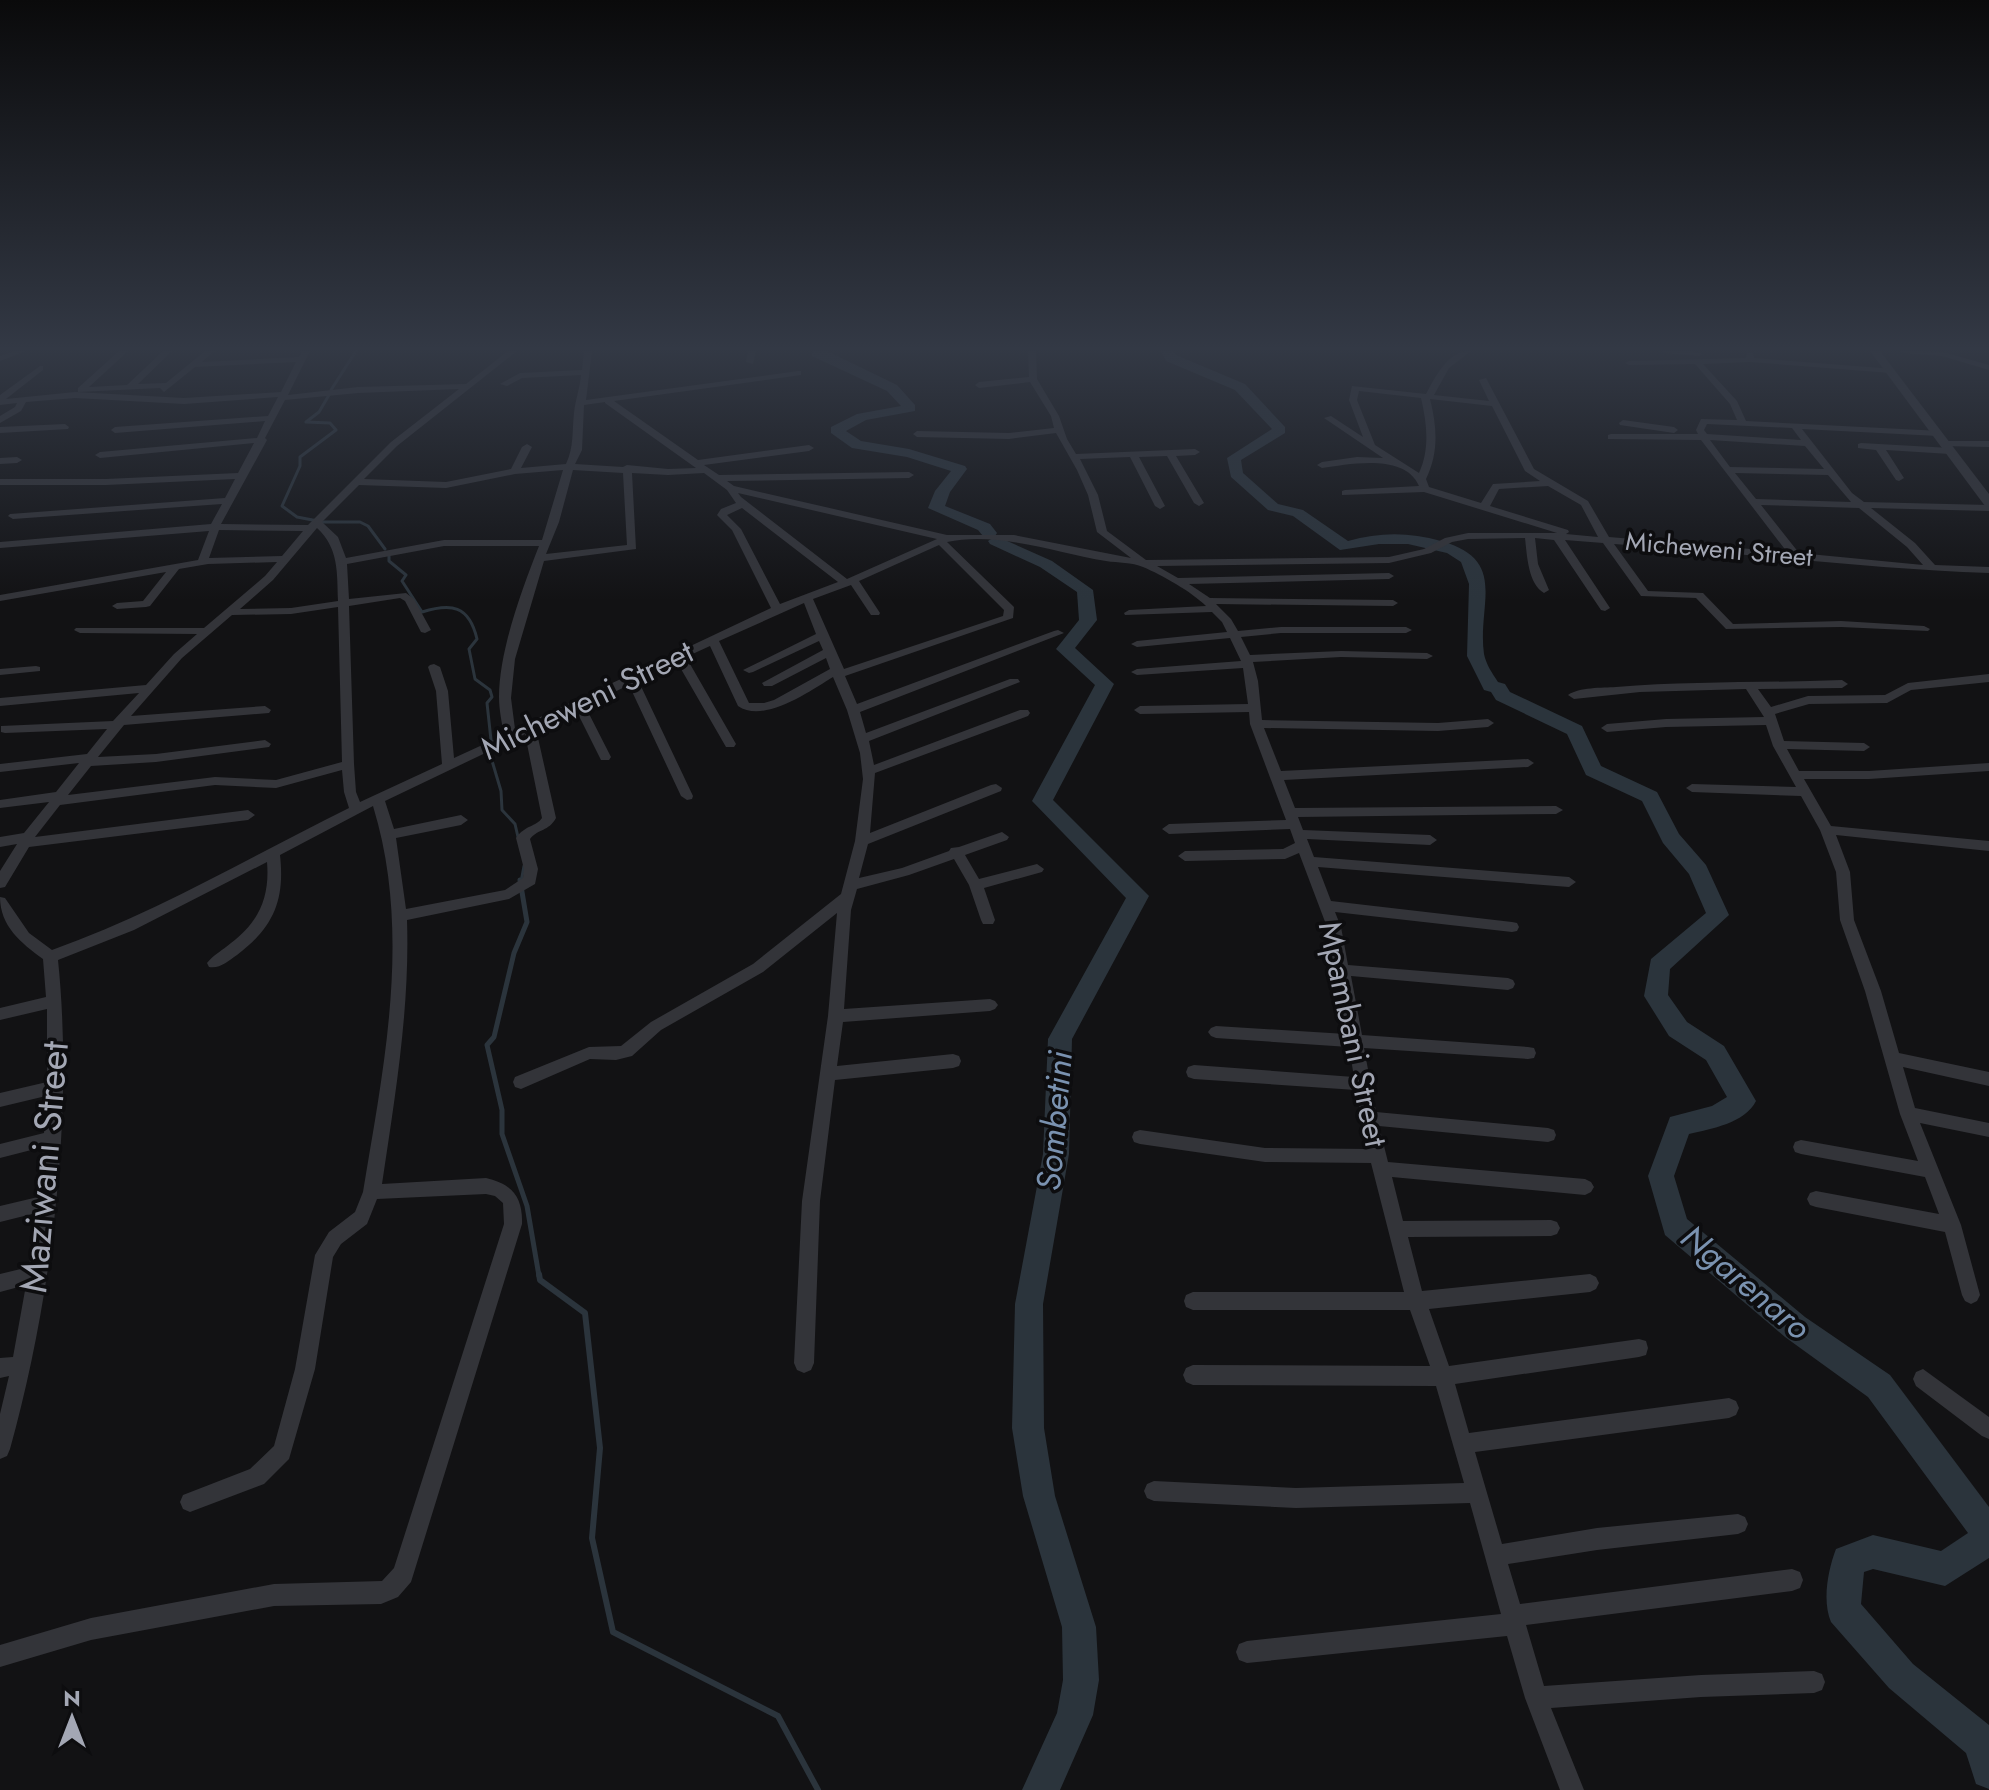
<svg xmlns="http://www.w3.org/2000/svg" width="1989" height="1790" font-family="Jost,sans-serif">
	<rect width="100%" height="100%" fill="#121214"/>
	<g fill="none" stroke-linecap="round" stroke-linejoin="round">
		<path stroke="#2b343c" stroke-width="3" d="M331 390 356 351
			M329 395 319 412 306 422 330 423 336 430 300 457V466L282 506 297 517 323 522H360L368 526 385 549
			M389 555V561L406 575 402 581 422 612C451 603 469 605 477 639L469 649 475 679 490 690 492 697 487 703 491 740
			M490 754 501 791 502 810 515 824 518 837
			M521 882 524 866"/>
		<path stroke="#2b343c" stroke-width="5" d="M520 880 527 922 514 953 494 1037 487 1045 502 1110V1134L527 1206 539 1276"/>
		<path stroke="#2b343c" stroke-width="6" d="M539 1274 540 1280 585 1313 600 1448 592 1538 613 1632 778 1716 818 1790"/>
		<path fill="#2b343c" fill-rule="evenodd" d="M812 351H827L897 385 915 405V411L866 420 846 431 861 441 909 449 965 466 967 469 950 492 945 506 990 524 997 533 995 536H983L978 530 928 508 935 491 951 471 907 457 852 448 831 433V427L857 414 901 406 887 391 812 356Z
			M1161 351H1173L1176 355 1245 384 1285 427V433L1241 460 1243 473 1278 504 1303 510 1348 541C1380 532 1409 532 1441 541 1509 560 1477 604 1484 654 1486 664 1492 673 1498 682L1505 684 1510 692 1582 726 1601 766 1657 792 1679 834 1706 865 1729 915 1670 969 1668 995 1687 1022 1724 1046 1756 1101C1745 1123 1711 1129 1689 1134L1674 1176 1687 1219 1805 1317 1890 1375 1989 1507V1558L1945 1586 1873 1569 1864 1572 1861 1604 1913 1664 1989 1725V1789L1976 1784 1966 1753 1889 1688 1831 1622C1822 1601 1828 1570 1836 1549L1873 1535 1941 1551 1968 1533 1868 1397 1785 1337 1665 1235 1648 1176 1670 1117 1712 1106 1727 1097 1706 1060 1669 1036 1644 996 1651 959 1706 913 1689 874 1663 843 1642 801 1586 775 1567 734 1496 700 1491 692 1484 690 1467 656 1469 584 1461 562 1447 553 1408 544H1379L1340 550 1293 516 1268 510 1231 477 1227 458 1272 429 1235 390 1166 361Z
			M996 536 1052 561 1093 590 1097 620 1075 648 1114 684 1053 800 1149 896 1072 1039 1069 1154 1043 1304 1044 1428 1055 1496 1096 1627 1099 1680 1093 1715 1060 1790H1022L1057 1713 1063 1680 1062 1627 1023 1496 1012 1428 1015 1304 1043 1154 1048 1039 1126 898 1032 801 1095 685 1056 649 1079 620 1077 592 1040 567 990 544 988 541Z"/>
		<path fill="#333439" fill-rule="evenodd" d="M15 351H26L0 361V356Z
			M119 351H128L89 387 127 385 163 351H172L138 384 166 383 205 351H214L202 362 299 357 302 351H310L288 395 358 387 466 384 508 351H517L397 446 364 479 446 482 511 469 522 447 527 444 532 447 521 468 566 464C574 447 572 432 574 413 575 401 580 388 581 375L522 378 507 386 500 384 520 373 582 370 584 351H592L586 400 798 371H801V375L614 401 698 460 809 445 814 448 809 451 704 465 719 475 909 472 914 475 909 478 727 481 734 486 947 535H1014L1131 558 1097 532 1088 495 1077 470 1056 433 1009 439 917 437 913 434 917 431 1009 433 1054 428 1051 416 1030 382 979 388 975 385 979 382 1029 377 1028 351H1036L1037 379 1059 416 1067 439 1076 454 1195 449 1200 452 1195 455 1176 456 1204 503 1199 506 1194 503 1167 456 1139 457 1165 506 1160 509 1155 506 1130 457 1080 459 1098 495 1107 531 1146 560 1389 557 1424 549 1445 538 1468 533H1557L1424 492 1342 495V491L1345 490 1419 486C1405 453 1350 464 1322 468L1317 465 1322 462 1357 457 1383 458 1324 418 1331 416 1363 437 1349 400 1352 386 1426 394C1436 376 1448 350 1471 351L1449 368 1434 395 1489 401 1479 380 1486 378 1534 469 1588 501 1609 537 1787 552 1701 440 1608 439V435L1611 434H1698L1696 430 1701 419 1737 420 1730 404 1695 364 1629 365 1625 363 1629 361 1746 358 1747 353H1753L1754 358 1894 369 1895 371 1891 373 1750 362 1703 364 1737 401 1746 421 1941 431V435L1938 436 1802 429 1852 493 1864 502 1989 505V511L1871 508 1915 543 1935 565 1989 567V573C1864 569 1739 552 1614 544L1648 591 1703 593 1733 624 1841 621 1924 626 1930 629 1928 631 1841 627 1726 629 1696 598 1641 596 1603 543 1565 540 1610 608 1605 611 1601 610 1554 540 1535 538 1538 564 1549 590 1544 593C1528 584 1527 555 1525 538L1468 539 1452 542 1431 553 1389 563 1157 566 1178 578 1389 573 1394 576 1389 579 1189 584 1210 598 1393 600 1398 603 1393 606 1216 604 1231 619 1238 631 1281 627H1406L1412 630 1406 633H1281L1241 637 1250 655 1341 651 1427 653 1433 656 1427 659 1341 657 1253 662 1258 681 1262 720 1438 723 1488 719 1494 723 1488 727 1438 731 1264 728 1281 771 1528 759 1534 763 1528 767 1284 780 1295 808 1556 806 1563 810 1556 814 1298 817 1303 830 1430 835 1437 840 1430 845 1307 839 1314 857 1569 877 1576 882 1569 887 1318 867 1331 901 1512 922 1517 923 1519 927 1517 931 1512 932 1335 912 1341 927 1348 965 1508 978 1513 980 1515 984 1513 988 1508 990 1351 976 1362 1035 1528 1047 1534 1048 1536 1053 1534 1058 1528 1059 1364 1048 1376 1112 1548 1128 1554 1130 1556 1135 1554 1140 1548 1142 1379 1126 1388 1162 1585 1179 1591 1182 1594 1187 1591 1192 1585 1195 1392 1177 1403 1221 1551 1220 1557 1222 1560 1228 1557 1234 1551 1236 1408 1237 1422 1291 1590 1274 1596 1277 1599 1283 1596 1289 1590 1292 1429 1309 1449 1366 1639 1339 1646 1341 1648 1348 1646 1355 1639 1357 1455 1384 1469 1433 1729 1398 1736 1401 1739 1408 1736 1415 1729 1418 1475 1452 1502 1544 1597 1528 1738 1514 1745 1517 1748 1524 1745 1531 1738 1534 1597 1550 1508 1564 1520 1604 1792 1569 1800 1572 1803 1580 1800 1588 1792 1591 1526 1625 1544 1686 1701 1675 1814 1671 1822 1674 1825 1682 1822 1690 1814 1693 1701 1697 1551 1708 1584 1790H1560L1525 1698 1507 1636 1247 1663 1239 1660 1236 1652 1239 1644 1247 1641 1501 1614 1470 1503 1296 1508 1154 1501 1147 1498 1144 1491 1147 1484 1154 1481 1296 1488 1464 1483 1436 1386 1193 1385 1186 1382 1183 1375 1186 1368 1193 1365 1430 1366 1410 1310H1193L1186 1307 1184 1301 1186 1295 1193 1292H1404L1371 1163 1265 1162 1140 1144 1134 1142 1132 1137 1134 1132 1140 1130 1265 1148 1368 1149 1356 1090 1194 1079 1188 1077 1186 1072 1188 1067 1194 1065 1354 1077 1349 1047 1216 1038 1211 1036 1208 1032 1211 1028 1216 1026 1346 1034 1327 927 1299 853 1285 859 1185 861 1178 856 1185 851 1283 849 1295 843 1290 829 1169 834 1162 829 1169 824 1286 820 1250 724 1249 712 1140 714 1134 710 1140 706 1248 704 1243 668 1137 675 1131 672 1137 669 1241 661 1230 638 1137 647 1131 644 1137 641 1227 632 1222 622 1212 612 1125 615 1124 613 1129 610 1206 606C1192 592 1162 575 1143 567 1132 562 1118 563 1106 561 1057 553 997 531 947 542L1014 607 1013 618 845 676 857 704 1054 631 1058 630 1064 633 860 712 866 733 1010 679H1018L1020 682 869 741 874 765 1020 710H1028L1030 713 1028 716 875 773 870 833 991 785 996 784 1002 788 1001 791 868 844 859 878 902 868 949 851 951 848 959 847 1002 832 1009 837 1007 840 965 855 979 879 1037 864 1044 869 1042 872 984 888 995 920 993 924H983L981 920 969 885 954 859 909 875 857 889 851 910 844 1009 990 999 995 1001 998 1005 995 1009 990 1011 843 1022 837 1066 953 1054 959 1056 961 1061 959 1066 953 1068 835 1080 820 1201 814 1363 811 1370 804 1373 797 1370 794 1363 802 1201 828 1016 837 913 763 972 661 1030 632 1056 616 1060 590 1059 521 1089 515 1087 513 1082 515 1077 589 1047 621 1046 651 1022 753 964 841 894 855 841 863 779 860 753 847 710 833 677C810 691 764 724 738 706L710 646 686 657 736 744 734 747H726L677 662 638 680 693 796 692 799 687 800 681 796 629 685 585 706 611 757 609 760H601L576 710 536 729 556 818C548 832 539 828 530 839L538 869 535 884 509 899 407 920C410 1008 395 1097 382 1184L486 1178C512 1184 523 1197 522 1224L411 1582 398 1597 381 1604 274 1606 91 1640 0 1667V1645L91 1618 274 1584 382 1581 394 1568 504 1224 503 1203 495 1196 486 1194 377 1199 367 1224 341 1244 333 1257 315 1369 289 1459 264 1484 190 1512 183 1509 180 1502 183 1495 250 1469 274 1446 295 1369 315 1255 329 1232 355 1212 363 1192C384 1065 412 933 373 806L280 855C285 900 274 927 237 955 228 961 220 969 209 967L207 963C213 955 223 950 231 943 259 922 270 897 267 862L134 930 58 960C74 1115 52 1298 10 1449L7 1456 0 1459V1414L9 1376 0 1378V1358L13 1357 26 1285 0 1292V1274L29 1267 36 1213 0 1222V1206L38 1197 43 1147 0 1158V1144L44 1133 46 1096 0 1107V1093L47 1082V1009L0 1020V1008L46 997 43 959C21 943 0 926 0 897L5 898 29 933 52 950C156 913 250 857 349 808L344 792 342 770 276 788 215 785 60 805 35 837 248 810 255 815 248 820 29 847 5 887 0 888V871L17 844 0 847V837L24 833 49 802 0 808V800L56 792 79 763 0 772V764L87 754 107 729 5 733 1 732V726L113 721 139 693 0 706V698L146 685 174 654 197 634 80 633 74 630 76 628H204L265 576 277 562 208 564 179 569 150 606 146 607 117 609 112 606 117 603 143 601 166 572 0 601V595L198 560 209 531 0 548V542L211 524 222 504 13 519 8 516 10 514 225 498 235 479 106 485H0V479H106L238 473 254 443 100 458 95 455 100 452 257 438 265 421 115 433 111 430 115 427 268 416 278 397 184 404 75 398 26 402 21 411 0 423V416L15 407 17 403 0 405V395L40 366H43V370L6 399 75 392 184 398 281 392 296 362 195 367 164 392 160 388 78 392V388ZM459 389 391 442 308 525 221 524 267 440 265 438 285 400 358 393ZM1359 391 1421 398C1427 424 1430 449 1419 473L1375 445 1357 400ZM1430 399 1492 406 1525 471 1540 481 1493 484 1481 503 1429 487 1426 479C1439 452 1437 427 1430 399ZM605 402V403L696 468 668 469 627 465 623 467 575 464 582 450 584 405ZM1707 424 1792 428 1801 440 1707 434 1704 430ZM1710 440 1805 446 1824 469 1730 467ZM563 470 542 540H444L346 558 338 537 322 522 359 485 446 488 515 474ZM573 470 623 473 627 545 546 554 559 522ZM632 473 668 475 704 473 727 490 736 503 721 509 717 515 732 530 771 608 515 729 511 698 515 659 544 561 636 549ZM1735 473 1828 475 1851 502 1756 499ZM1548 486 1581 505 1598 537 1566 534 1569 532 1568 530 1490 506 1499 489ZM738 493 937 539 847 579 741 497ZM1761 505 1859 508 1907 547 1923 565 1799 553ZM742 508 838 582 780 604 741 529 727 515ZM317 528C339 548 337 573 338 601L291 608 240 609 273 580ZM219 530 303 531 282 556 209 558ZM939 545 1004 610 1003 616 844 669 813 599 851 585 871 615H879L880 613 859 581ZM444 546H539C522 589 499 651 499 697 499 710 502 723 504 735L454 758 448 691 440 667 434 664 430 665 428 667 436 691 442 764 360 802 356 792 354 764 349 606 400 598 405 601 421 632 425 633 431 630 414 599 406 593 349 599 347 564ZM804 603 816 634 743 670 749 673 753 672 819 641 823 650 762 683 764 686H772L826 658 830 669 774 700 764 703H749L719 641ZM338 607 342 762 276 780 215 777 68 795 91 766 156 762 269 747 271 744 265 740 156 754 98 757 124 725 269 713 271 710 265 706 131 716 182 658 232 615 291 614ZM525 734 542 818C536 827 525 825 516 838L524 869 523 878 505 890 406 909 396 838 461 825 468 820 461 815 394 829 385 801Z
			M748 351H756L753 364 746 362Z
			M1661 351H1691L1703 354 1699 356 1665 353Z
			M1900 351 1943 352 1989 365V370L1942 356 1904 353Z
			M1623 420 1674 427 1678 430 1674 433 1620 425 1619 423Z
			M65 424 69 427 68 429 0 433V427Z
			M1946 441H1989V447L1943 446V442Z
			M1861 443 1950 448 1955 451 1950 454 1886 450 1904 478 1899 481 1896 480 1876 450 1858 448V444Z
			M0 458 17 457 22 460 17 463 0 464Z
			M36 666 40 667V671L0 675V669Z
			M1989 674V682L1911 690 1887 703 1809 704 1775 714 1784 741 1864 743 1870 747 1864 751 1787 749 1799 771H1869L1989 763V771L1869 779H1804L1831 826 1989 841V851L1836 835 1850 872 1854 920 1881 991 1899 1053 1989 1072V1086L1903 1067 1915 1108 1989 1123V1137L1920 1123 1961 1225 1980 1295 1977 1301 1971 1304 1965 1301 1962 1295 1945 1232 1816 1207 1810 1205 1807 1199 1810 1193 1816 1191 1939 1214 1925 1177 1801 1154 1795 1152 1793 1147 1795 1142 1801 1140 1918 1161 1900 1114 1865 991 1840 920 1836 872 1820 830 1801 796 1692 792 1686 788 1692 784 1796 787 1773 746 1766 725 1666 727 1607 732 1601 728 1607 724 1666 719 1764 717 1746 689 1640 692 1574 699 1568 695C1579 687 1602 688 1616 687 1691 681 1767 683 1842 680L1848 684 1842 688 1758 689 1771 707 1808 696 1885 695 1908 683Z
			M1923 1369 1989 1417V1439L1982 1436 1916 1386 1913 1379 1916 1372Z"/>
		<path fill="#333439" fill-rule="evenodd" d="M1870 351H1880L1989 494V507L1985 506Z"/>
	</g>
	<linearGradient id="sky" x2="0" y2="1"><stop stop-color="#0a0a0b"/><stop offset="0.58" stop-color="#333945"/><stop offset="1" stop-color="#333945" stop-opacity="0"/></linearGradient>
	<rect width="1989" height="601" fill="url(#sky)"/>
	<g text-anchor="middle" stroke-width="7" stroke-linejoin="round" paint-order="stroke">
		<g font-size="26" fill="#a3a7b4" stroke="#0d0d0f">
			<text transform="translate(1719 549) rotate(5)" y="9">Micheweni Street</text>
		</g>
		<g font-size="32" fill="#a3a7b4" stroke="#0d0d0f">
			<text transform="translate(587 700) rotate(-26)" y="11">Micheweni Street</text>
			<text transform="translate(1353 1034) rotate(78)" y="11">Mpambani Street</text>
		</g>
		<g font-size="34" font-style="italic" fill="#7a92b0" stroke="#0d0d0f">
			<text transform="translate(1054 1121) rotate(-85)" y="12">Sombetini</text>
			<text transform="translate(1746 1282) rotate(40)" y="12">Ngarenaro</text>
		</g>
		<g font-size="38" fill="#a3a7b4" stroke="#0d0d0f">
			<text transform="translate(44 1167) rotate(-85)" y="13">Maziwani Street</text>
		</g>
	</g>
	<g transform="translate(72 1718)" stroke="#0d0d0f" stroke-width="6" paint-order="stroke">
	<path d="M0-6L14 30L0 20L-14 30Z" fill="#a3a7b4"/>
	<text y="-12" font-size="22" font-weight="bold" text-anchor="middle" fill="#a3a7b4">N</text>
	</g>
</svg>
